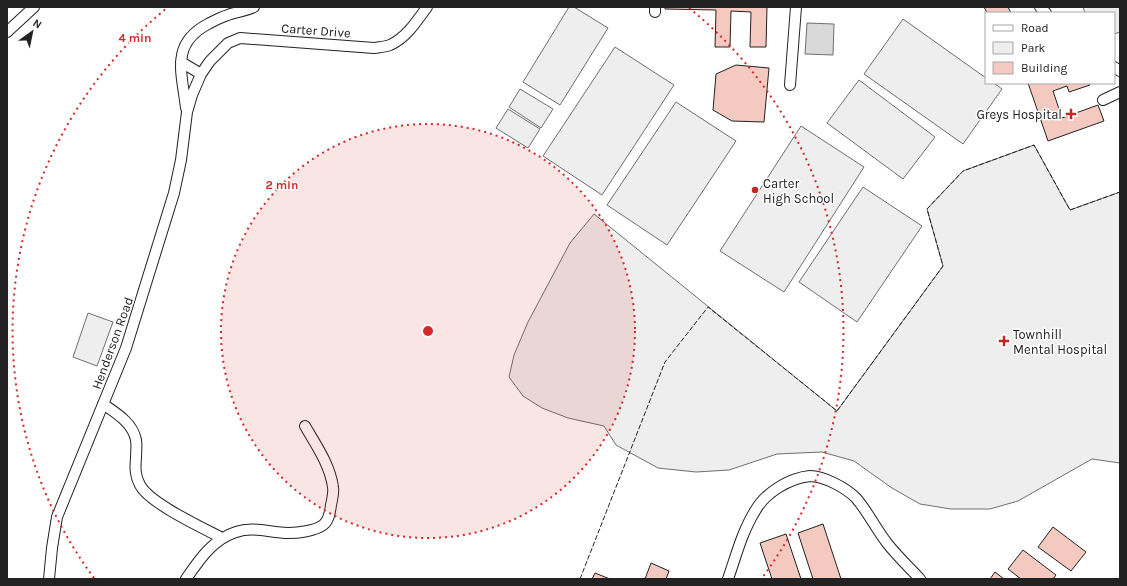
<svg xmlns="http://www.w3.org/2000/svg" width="1127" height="586" font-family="Karla,sans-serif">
	<rect width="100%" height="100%" fill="#fff"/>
	<path fill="#eee" stroke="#6f6f6f" d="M569 7H574L608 28 560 105 523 82Z
		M903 19 986 78V83H994L1002 89 963 144 864 74Z
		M615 47 674 85 602 195 543 156Z
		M859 80 935 137 903 179 827 123Z
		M520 89 553 109 541 128 509 107Z
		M676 102 736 141 667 245 607 205Z
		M508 109 540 129 528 148 496 128Z
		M801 126 864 167 784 292 720 251Z
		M1034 145 1070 210 1120 192V463L1092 459 1018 501 990 509H951L920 504 892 488 854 461 822 452 777 454 729 470 696 472 658 468 616 445 604 426 568 418 542 408 523 396 509 377 514 355 528 322 570 243 594 214 837 411 943 266 927 209 963 171Z
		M863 187 922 226 857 322 799 282Z
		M88 313 113 322 97 366 73 357Z"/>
	<path fill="#ededed" stroke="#6f6f6f" d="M1083 7H1120V32L1114 34V13H1085Z"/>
	<path fill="#d9d9d9" stroke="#6f6f6f" d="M807 23 834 24 833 55 805 54Z"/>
	<path fill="#f3c9c0" stroke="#222" d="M665 7H767L766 47H750L751 12 731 11 730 47H715L716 10 665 9Z
		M984 7H1008L1011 13H987Z
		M736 65 769 68 764 122 732 121 713 110 716 74Z
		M1028 83H1089L1090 85 1069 92 1067 86 1053 91 1062 118 1098 105 1104 121 1048 141Z
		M823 524 841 579H813L798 533Z
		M1053 527 1086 552 1071 571 1038 547Z
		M786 534 801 579H772L760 543Z
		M1023 550 1056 575 1053 579H1021L1008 569Z
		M651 563 669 571 666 579H645Z
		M995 572 1004 579H990Z
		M595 573 610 579H592Z"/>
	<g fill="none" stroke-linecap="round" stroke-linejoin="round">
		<g stroke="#222" stroke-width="12">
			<path id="minor" d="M655 7V12
				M1040 7 1046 13
				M7 32 34 7
				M181 62 201 74
				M1114 67 1120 71
				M790 85 796 7
				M1103 100 1120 92
				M186 108C182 73 170 44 208 24 214 21 221 17 228 15 236 12 246 11 254 7
				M103 404C116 413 133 423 136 440 137 445 136 452 136 458 135 468 135 476 140 485 149 503 203 528 222 538
				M49 579 52 548 57 517 126 348 174 193 181 160 187 112 192 95 201 74 210 61 228 43 240 38 374 48C379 47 385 47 390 45 406 38 417 21 427 7
				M186 579C199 560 213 539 236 532 253 526 271 533 288 533 298 533 315 531 323 525 329 521 330 512 331 505 332 500 334 493 333 487 330 465 316 445 305 426
				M728 579C736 556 742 532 755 511 765 493 789 478 810 476 824 476 846 488 856 498 868 512 876 529 887 543 897 556 909 567 920 579"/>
		</g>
		<use href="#minor" stroke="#fff" stroke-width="10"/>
		<path stroke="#222" stroke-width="1" stroke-dasharray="5 2" stroke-linecap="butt" d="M580 579 665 362 708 307 837 411 943 266 927 209 963 171 1034 145 1070 210 1120 192"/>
	</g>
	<circle cx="428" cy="331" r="207" fill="#d62828" fill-opacity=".12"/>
	<g fill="none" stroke="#d62828" stroke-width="2" stroke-dasharray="2 4">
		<circle cx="428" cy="331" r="207"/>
		<path d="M94 578A415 415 0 0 1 167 8M689 8A415 415 0 0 1 762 578"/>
	</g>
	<g fill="#c62828" stroke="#fff" stroke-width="1.5">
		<path d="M1069 108h4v4h4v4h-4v4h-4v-4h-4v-4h4z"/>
		<circle cx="755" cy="190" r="4"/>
		<path d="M1002 335h4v4h4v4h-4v4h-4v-4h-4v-4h4z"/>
	</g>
	<g text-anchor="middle" stroke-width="3" stroke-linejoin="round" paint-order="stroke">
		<g font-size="13" fill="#222" stroke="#fff">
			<text transform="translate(316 30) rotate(4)" y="5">Carter Drive</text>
			<text transform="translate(112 343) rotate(-70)" y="5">Henderson Road</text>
		</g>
		<g font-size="13" fill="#222" stroke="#fff" text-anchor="start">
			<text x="1062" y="119" text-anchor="end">Greys Hospital</text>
			<text x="763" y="188">Carter<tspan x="763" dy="15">High School</tspan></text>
			<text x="1013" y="339">Townhill<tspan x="1013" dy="15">Mental Hospital</tspan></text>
		</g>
	</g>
	<circle cx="428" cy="331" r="6" fill="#d62828" stroke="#fff" stroke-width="2"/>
	<g font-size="12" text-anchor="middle" font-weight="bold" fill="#d62828" stroke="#fff" stroke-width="3" stroke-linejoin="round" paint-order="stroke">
		<text x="135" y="42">4 min</text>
		<text x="282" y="189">2 min</text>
	</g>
	<rect width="1127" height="586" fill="none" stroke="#222222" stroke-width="16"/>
	<rect x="985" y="12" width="130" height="72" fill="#ffffff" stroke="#a7a7a7"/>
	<rect x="993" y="25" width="20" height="6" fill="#ffffff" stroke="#a7a7a7"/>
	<text x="1021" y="32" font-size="12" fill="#222222">Road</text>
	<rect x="993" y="42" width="20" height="12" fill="#eeeeee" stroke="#a7a7a7"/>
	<text x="1021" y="52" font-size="12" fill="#222222">Park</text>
	<rect x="993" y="62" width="20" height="12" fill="#f3c9c0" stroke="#a7a7a7"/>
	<text x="1021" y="72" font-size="12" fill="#222222">Building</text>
	<g transform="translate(32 32) rotate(33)" stroke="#ffffff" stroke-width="3" paint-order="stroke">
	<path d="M0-3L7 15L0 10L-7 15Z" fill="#222222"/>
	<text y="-6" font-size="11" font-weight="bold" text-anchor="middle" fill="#222222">N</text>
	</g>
</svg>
